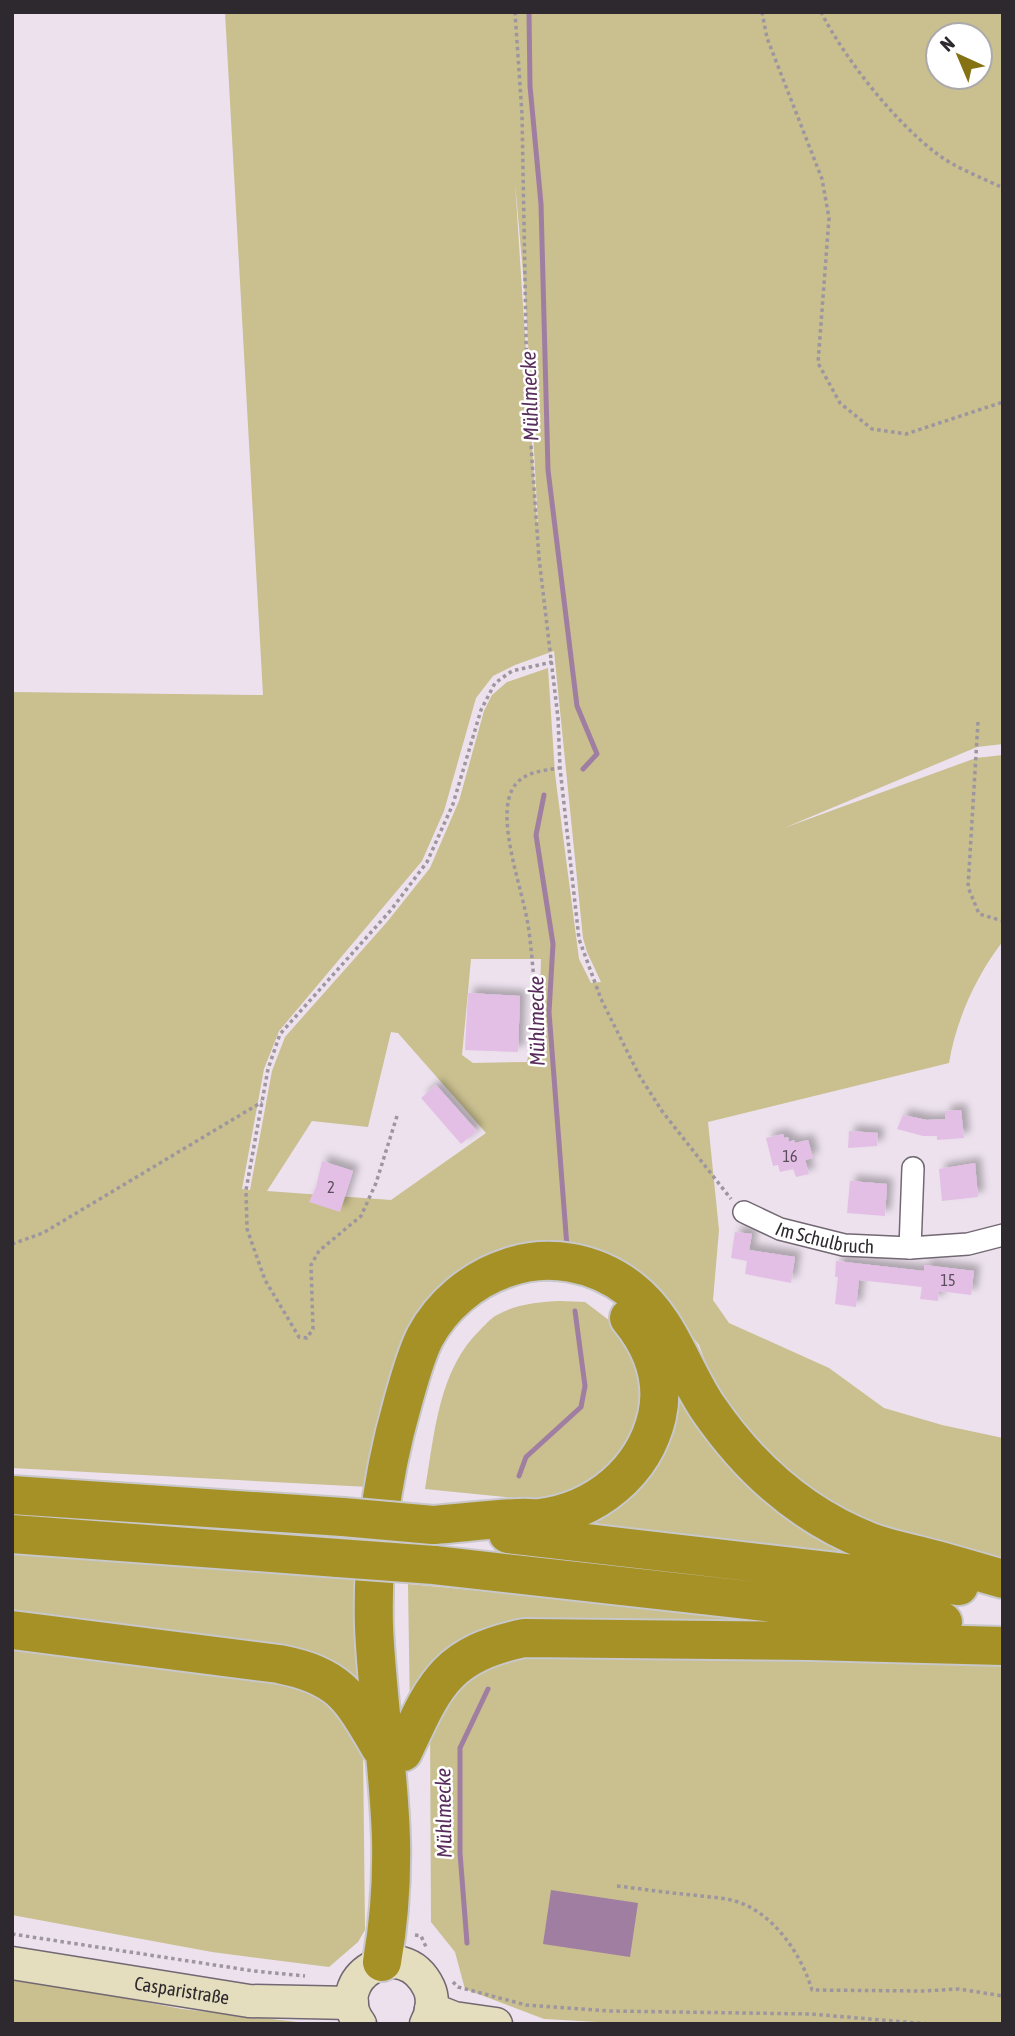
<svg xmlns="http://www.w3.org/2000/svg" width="1015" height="2036" font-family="'Asap Condensed',sans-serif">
	<defs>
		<filter id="shadow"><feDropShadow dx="6" dy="-6" stdDeviation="3.5" flood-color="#0004"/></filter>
	</defs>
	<rect width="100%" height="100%" fill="#ece1ed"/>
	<path fill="#c9bf8f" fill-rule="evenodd" d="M225 12H1003V744L977 747 784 828 976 758 1003 755V941C976 976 956 1020 949 1063L708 1122 719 1230 713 1300 729 1323 829 1368 884 1408 942 1425 1003 1438V1564L841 1516 767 1466 722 1405 699 1345 648 1282 470 1266 369 1487 12 1468V692L263 695ZM938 35H980V77H938ZM515 182 526 307 538 523 537 522ZM554 651 583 938 587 952 601 982 591 983 579 959 555 774 548 668 507 682 492 695 484 711 459 801 430 868 387 922 285 1037 272 1071 250 1190 242 1189 264 1069 279 1031 422 861 444 811 476 698 493 676 515 665ZM471 959H541L540 991 527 1062 473 1063 462 1055ZM391 1032 398 1033 486 1133 391 1200 267 1191 312 1121 368 1127Z
		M560 1301 585 1302 614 1324 632 1349 643 1382 640 1424 616 1466 579 1491 545 1501 425 1489C435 1433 438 1370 481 1329 486 1324 491 1318 497 1315 517 1304 538 1302 560 1301Z
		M669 1363 703 1429 739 1479 793 1519 862 1561 573 1520 611 1506Z
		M12 1554 356 1578 367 1705 12 1619Z
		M408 1584 943 1634 535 1630 410 1715Z
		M12 1639 325 1686 363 1748 365 1930 358 1942 329 1967 212 1952 12 1915Z
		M503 1654 1003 1664V2024H633L544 2019 465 1989 455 1952 431 1922 430 1719 463 1676Z
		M12 1977 182 2009 315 2024H12Z"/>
	<path fill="#a07ea2" d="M551 1890 638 1903 630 1957 543 1944Z"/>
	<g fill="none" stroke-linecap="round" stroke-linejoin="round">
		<path stroke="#a07ea2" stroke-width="5" d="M529 12 530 86 541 204 548 470 577 706 597 754 583 769
			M544 795 536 835 553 944 549 1012 567 1247
			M519 1476 526 1457 581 1407 585 1386 575 1311
			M467 1943 460 1853V1748L488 1689"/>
	</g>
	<path fill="#e3bfe5" filter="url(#shadow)" d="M468 993 520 996 518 1052 465 1050Z
		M436 1085 477 1131 461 1144 421 1098Z
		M961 1110 964 1138 937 1140V1136H923L897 1129 903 1115 927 1120 945 1119V1111Z
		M849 1131 878 1133 877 1146 848 1148Z
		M783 1134 784 1138 788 1137 789 1142 794 1140 795 1143 808 1140 813 1158 805 1160 809 1174 796 1177 793 1169 780 1172 778 1165 773 1166 766 1138Z
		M322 1161 353 1171 340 1212 309 1202 316 1187Z
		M975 1163 978 1197 942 1201 939 1169Z
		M850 1181 887 1184 885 1216 847 1213Z
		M735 1232 752 1234 749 1250 795 1257 791 1283 745 1274 747 1261 731 1258Z
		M836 1261 924 1271V1265L974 1271 971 1295 939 1291 938 1301 920 1299 922 1287 859 1280 856 1307 835 1304 838 1277H835Z"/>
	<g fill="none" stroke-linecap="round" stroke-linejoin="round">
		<g stroke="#726873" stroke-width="24">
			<g id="minor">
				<path id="s1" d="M744 1212 780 1229 844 1245 910 1248 968 1244 1003 1235"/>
				<path d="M910 1248 913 1168"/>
			</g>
		</g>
		<g stroke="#726873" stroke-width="35">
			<g id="secondary">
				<path id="s2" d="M12 1963 249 2001 352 2003"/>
				<path d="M431 2009 454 2018 496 2024"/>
				<path d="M360 2024C326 1979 402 1931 429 1988 434 1999 432 2013 426 2024"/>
			</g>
		</g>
		<g stroke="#c8c7c9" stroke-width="42">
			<path id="motorway" d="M12 1495 343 1517
				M433 1525C461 1523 490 1519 518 1518 525 1517 533 1519 540 1518 596 1511 644 1472 657 1416 665 1379 652 1346 629 1318
				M12 1534 338 1558
				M508 1534 959 1586
				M434 1565 943 1622
				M12 1630 279 1664C340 1676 350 1696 380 1747
				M403 1752C435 1684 445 1655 524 1638L810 1641 1003 1646
				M382 1962C389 1922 392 1880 391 1839 389 1768 377 1697 374 1627 372 1551 382 1475 403 1402 409 1381 415 1357 425 1337 442 1305 473 1279 507 1268 548 1253 595 1262 630 1289 670 1320 681 1368 708 1408 749 1468 803 1516 870 1542 886 1548 901 1551 917 1555 946 1562 974 1571 1003 1579"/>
		</g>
		<path stroke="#9e969f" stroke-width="3.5" stroke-dasharray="3.5 3.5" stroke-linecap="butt" d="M515 12 522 114 527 390 539 558 558 718 560 768 579 939 601 999 639 1075 662 1111 731 1199
			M762 12 767 38 822 179 829 218 818 363 840 403 872 429 906 434 1003 402
			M821 12C845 59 894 121 936 153 955 168 981 177 1003 188
			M978 722 968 887 979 914 1003 921
			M534 979C532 961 531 943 528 925 523 891 496 821 512 790 521 772 541 771 559 768
			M397 1116 376 1183 361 1216 319 1251 311 1265 313 1329 307 1338 299 1337 265 1280 247 1229 246 1190 268 1069 280 1034 391 910 427 862 453 804 481 710 495 683 512 671 552 662
			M12 1244 43 1233 262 1102
			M617 1886C643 1889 668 1893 693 1895 706 1897 719 1897 731 1900 771 1909 801 1953 812 1990L923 1991 959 1989 1003 1996
			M12 1934 254 1971 305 1976
			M415 1935 421 1936 427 1949
			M453 1982 458 1987 526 2005 610 2011 811 2014 929 2024"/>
		<use href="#minor" stroke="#fff" stroke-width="21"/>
		<use href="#secondary" stroke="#e4debe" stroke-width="32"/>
		<use href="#motorway" stroke="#a69127" stroke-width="38"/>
		<g stroke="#c8c7c9" stroke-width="42" stroke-linecap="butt">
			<path id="motorway-bridge" d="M343 1517 433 1525
				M338 1558 434 1565"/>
		</g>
		<use href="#motorway-bridge" stroke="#a69127" stroke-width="38"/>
	</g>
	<g text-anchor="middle" stroke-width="5" stroke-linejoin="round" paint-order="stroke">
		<g font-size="16" fill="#5a4e5c">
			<text x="790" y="1162">16</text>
			<text x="331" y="1193">2</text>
			<text x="948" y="1286">15</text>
		</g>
		<g font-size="19" fill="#2d292e" stroke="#fff">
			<text dy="7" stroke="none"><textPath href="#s1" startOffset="86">Im Schulbruch</textPath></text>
			<text dy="7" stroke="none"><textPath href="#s2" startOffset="172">Casparistraße</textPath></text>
		</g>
		<g font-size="21" font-style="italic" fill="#582c5b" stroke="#fff">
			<text transform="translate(530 396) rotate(-92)" y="7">Mühlmecke</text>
			<text transform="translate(537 1021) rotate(-91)" y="7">Mühlmecke</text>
			<text transform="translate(444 1813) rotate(-91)" y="7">Mühlmecke</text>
		</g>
	</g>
	<rect width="1015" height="2036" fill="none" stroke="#2d292e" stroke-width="28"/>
	<g transform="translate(959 56) rotate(316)"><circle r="33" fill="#ffffff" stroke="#aba9ab" stroke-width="2"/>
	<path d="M0-5L12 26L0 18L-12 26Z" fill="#847213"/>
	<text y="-10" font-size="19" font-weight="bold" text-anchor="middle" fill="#2d292e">N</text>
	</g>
</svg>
